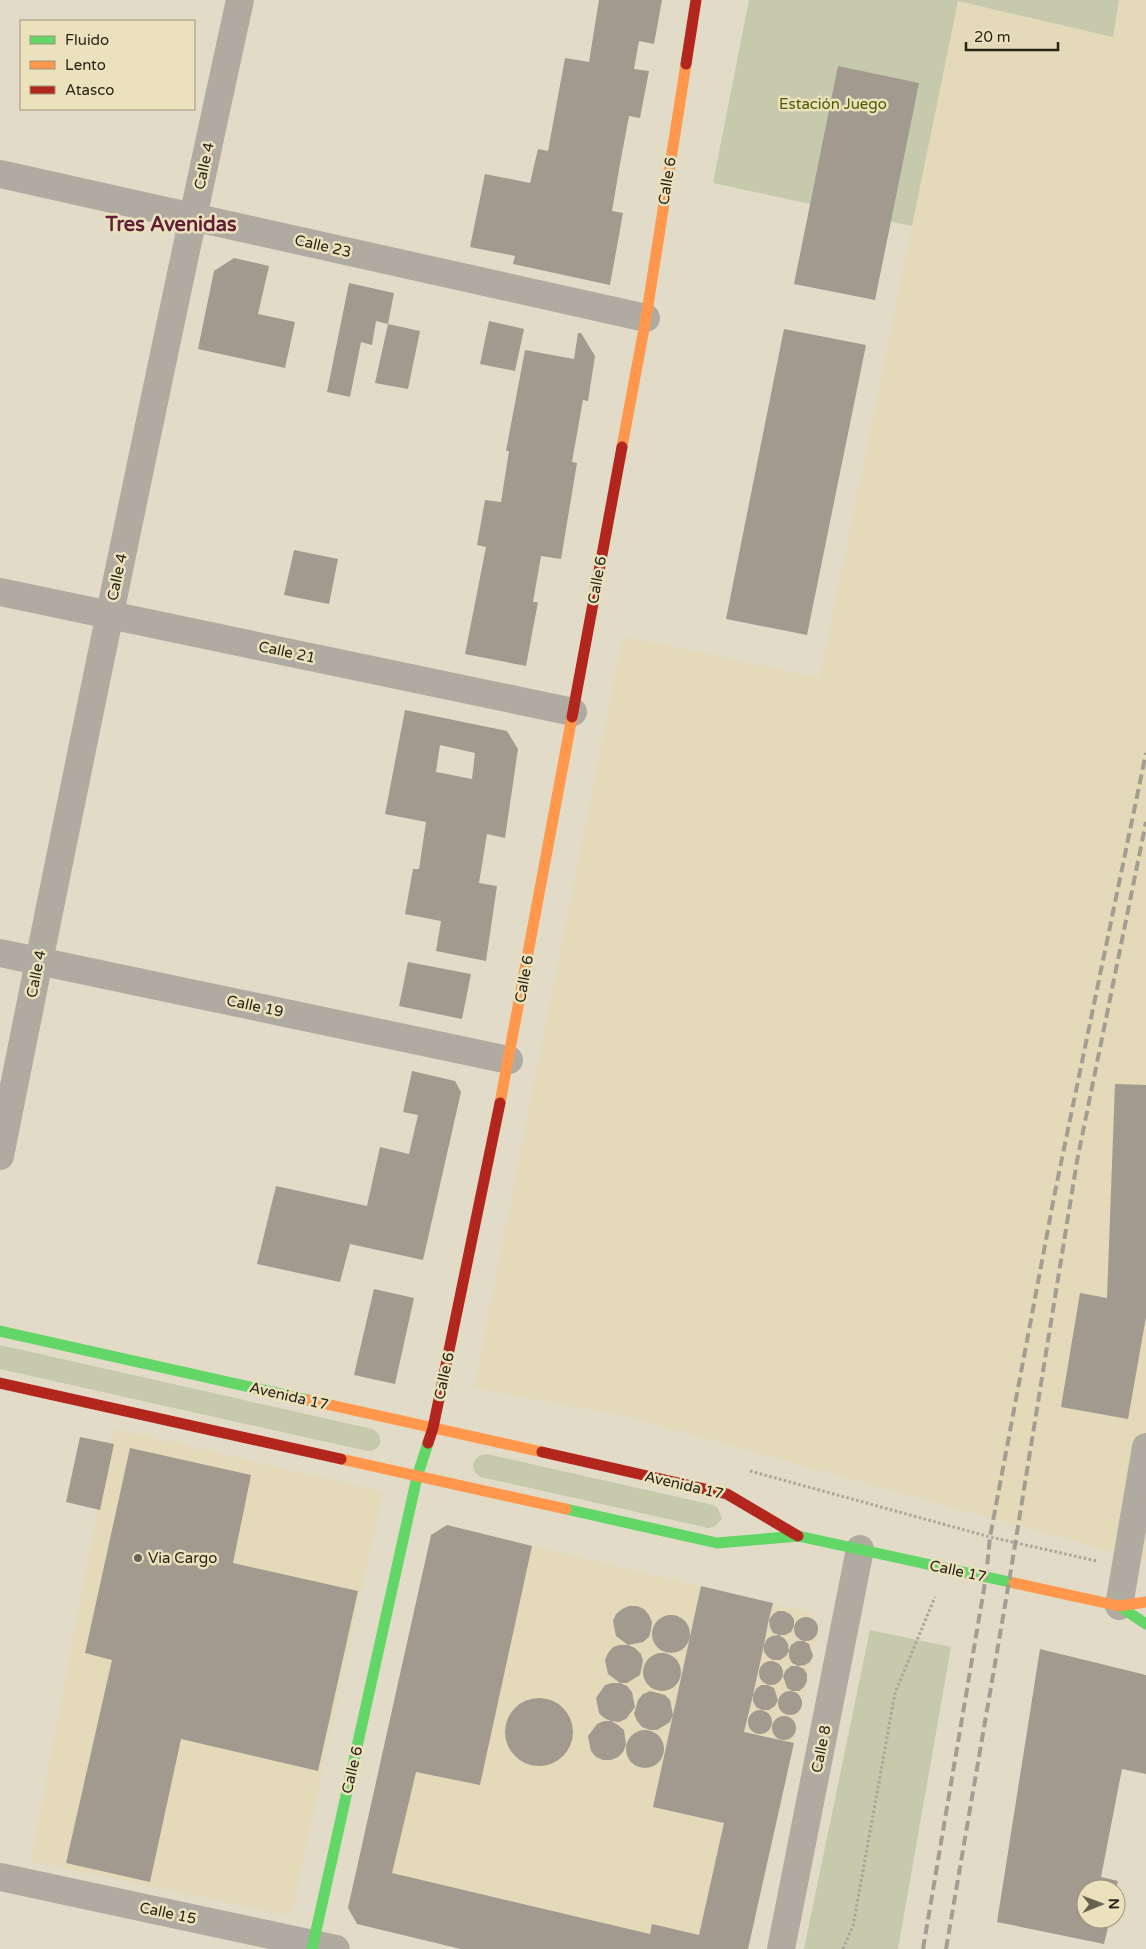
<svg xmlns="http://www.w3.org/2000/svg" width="1146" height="1949" font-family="'Varela Round',sans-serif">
	<rect width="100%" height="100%" fill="#e2dbc8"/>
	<path fill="#e4d9b9" d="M958 0 1113 37 1119 0H1146V1561L625 1416 474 1388 623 636 820 678Z
		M113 1428 383 1492 291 1916 31 1861Z
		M447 1525 811 1613 819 1627 748 1949H461L357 1924 348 1908 431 1535Z"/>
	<path fill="#c6c9ab" d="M749 0H1119L1113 37 958 1 912 226 713 183Z
		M0 1345 372 1429C385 1435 383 1451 367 1451L0 1369Z
		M487 1454 713 1505 718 1508 722 1519 714 1527 708 1528 481 1477C468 1470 472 1455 487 1454Z
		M870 1630 951 1647 898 1949H804Z"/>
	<path fill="#a29a8e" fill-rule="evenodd" d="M599 0H662L654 44 639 41 634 69 649 71 640 118 629 116 620 164 612 211 623 213 610 285 513 264 515 256 470 247 485 174 530 183 538 149 548 151 565 58 589 62Z
		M838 66 919 83 875 300 794 284Z
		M234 258 269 266 258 314 295 322 285 368 198 349 214 271Z
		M349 283 394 293 388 324 420 331 408 389 375 383 388 324 376 321 372 345 361 342 350 397 327 392Z
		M489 321 524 329 515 371 480 364Z
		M784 329 866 345 807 635 726 619Z
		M578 333H581L595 356 588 401 583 400 572 462 577 463 561 559 541 556 533 602H538L526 666 465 654 486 547 477 545 485 500 501 502 509 451H506L525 350 574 359Z
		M294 550 338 559 329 604 284 595Z
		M405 710 507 731 518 749 505 838 487 834 479 883 497 886 486 961 436 951 441 921 405 914 413 869H419L426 822 385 814ZM440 745 475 753 472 779 436 772Z
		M408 962 471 974 462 1019 399 1006Z
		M412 1071 455 1081 461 1092 423 1260 350 1244 340 1282 257 1264 276 1186 367 1206 380 1147 409 1154 418 1115 403 1112Z
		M1115 1084 1146 1085V1317L1128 1419 1061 1407 1080 1293 1107 1298Z
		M374 1289 414 1298 395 1384 354 1375Z
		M80 1437 114 1444 100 1510 66 1502Z
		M130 1448 251 1475 233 1563 358 1591 318 1771 181 1739 150 1882 66 1863 112 1660 85 1653Z
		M447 1525 532 1546 480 1785 416 1772 392 1873 650 1934 652 1924 699 1935 724 1823 653 1807 673 1715 670 1722 657 1730H650L642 1727 637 1721 634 1714 638 1700 643 1694 650 1691 665 1695 670 1700 673 1715 701 1586 773 1603 768 1623 764 1645 767 1639 772 1636 779 1635 773 1633 770 1627 769 1620 773 1614 778 1611H784L790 1614 794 1619V1626L791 1632 785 1635H779L785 1639 788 1644 789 1651 786 1656 780 1660H773L768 1657 764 1652V1645L753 1695 756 1689 761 1685H768L774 1688 778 1700 775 1706 769 1710H762L756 1707 753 1701V1695L744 1732 794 1743 748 1949H461L357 1924 348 1908 431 1535Z
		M629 1606H637L644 1609 649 1615 652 1622 651 1630 649 1637 643 1642 628 1645 635 1648 641 1654 643 1661 640 1675 627 1683H620L608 1674 605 1660 608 1653 613 1647 620 1645H628L616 1636 613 1621 616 1614 622 1609Z
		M652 1634a19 19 0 1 1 38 0a19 19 0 1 1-38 0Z
		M794 1629a12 12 0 1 1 24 0a12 12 0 1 1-24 0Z
		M797 1641H804L809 1644 813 1656 810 1662 805 1665 798 1666 804 1669 807 1674V1681L804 1687 799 1691H792L787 1688 783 1676 786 1670 791 1666H798L792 1663 789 1657V1651L791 1645Z
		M1040 1649 1146 1675V1774L1122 1769 1101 1877 1118 1881 1116 1889H1086V1919H1110L1104 1944 997 1922Z
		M643 1672a19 19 0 1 1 38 0a19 19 0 1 1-38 0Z
		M759 1673a12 12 0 1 1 24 0a12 12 0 1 1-24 0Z
		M612 1683H620L627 1686 632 1692 635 1707 626 1719 619 1722 611 1721 618 1725 624 1730 626 1745 623 1752 618 1757 611 1760H603L596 1757 591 1751 588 1736 597 1724 604 1721H611L604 1718 599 1713 596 1698 605 1685Z
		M778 1703a12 12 0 1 1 24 0a12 12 0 1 1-24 0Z
		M505 1732a34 34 0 1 1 68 0a34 34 0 1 1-68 0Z
		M748 1722a12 12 0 1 1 24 0a12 12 0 1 1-24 0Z
		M772 1728a12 12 0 1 1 24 0a12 12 0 1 1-24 0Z
		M626 1749a19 19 0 1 1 38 0a19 19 0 1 1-38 0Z"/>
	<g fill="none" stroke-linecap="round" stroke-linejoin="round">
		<path stroke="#aaa59c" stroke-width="3" stroke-dasharray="2.5 2.5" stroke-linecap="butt" d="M750 1471 990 1537 1097 1561
			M843 1949 853 1926 895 1693 935 1597"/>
		<path stroke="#b0aba1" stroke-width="28" d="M0 174 646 318
			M0 592 573 712
			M0 953 509 1060
			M0 1156C77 770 156 384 240 0
			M1119 1606 1146 1447
			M0 1877 336 1949
			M781 1949 860 1549"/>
		<path stroke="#63d668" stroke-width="11" d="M0 1331 308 1400
			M566 1509 717 1543 798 1536 1014 1583
			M1119 1606 1146 1624
			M312 1949 417 1477 428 1443"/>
		<path stroke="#ff974d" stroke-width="11" d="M622 447 646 318 686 64
			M500 1103 572 717
			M308 1400 542 1452
			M341 1459 566 1509
			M1014 1583 1119 1606 1146 1602"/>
		<path stroke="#b3261e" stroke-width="11" d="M686 64 696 0
			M572 717 622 447
			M0 1383 341 1459
			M428 1443 433 1428 500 1103
			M542 1452 727 1494 798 1536"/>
		<path stroke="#a29e92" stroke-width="4" stroke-dasharray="10 5" stroke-linecap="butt" d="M923 1949 986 1577 990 1537 1055 1192 1146 753
			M946 1949 1009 1582 1077 1161 1146 822"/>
	</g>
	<circle fill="#686354" stroke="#ece1bd" stroke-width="2" cx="138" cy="1558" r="5"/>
	<g text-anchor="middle" stroke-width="5" stroke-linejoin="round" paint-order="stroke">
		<g font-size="15" fill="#4c5c00" stroke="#ece1bd">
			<text x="833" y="109">Estación Juego</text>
		</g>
		<g font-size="15" fill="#272315" stroke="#ece1bd">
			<text transform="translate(204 166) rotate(-78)" y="5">Calle 4</text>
			<text transform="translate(667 181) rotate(-81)" y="5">Calle 6</text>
			<text transform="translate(323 246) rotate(13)" y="5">Calle 23</text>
			<text transform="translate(117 577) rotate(-78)" y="5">Calle 4</text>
			<text transform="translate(597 580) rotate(-80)" y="5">Calle 6</text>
			<text transform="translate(287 652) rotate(12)" y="5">Calle 21</text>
			<text transform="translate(36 974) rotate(-79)" y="5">Calle 4</text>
			<text transform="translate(524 979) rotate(-80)" y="5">Calle 6</text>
			<text transform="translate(255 1006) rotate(12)" y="5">Calle 19</text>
			<text transform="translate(444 1376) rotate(-78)" y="5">Calle 6</text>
			<text transform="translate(289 1396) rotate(13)" y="5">Avenida 17</text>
			<text transform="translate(684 1485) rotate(13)" y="5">Avenida 17</text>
			<text transform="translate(958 1571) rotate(12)" y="5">Calle 17</text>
			<text transform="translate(821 1749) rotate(-79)" y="5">Calle 8</text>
			<text transform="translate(352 1770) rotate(-77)" y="5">Calle 6</text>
			<text transform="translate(168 1913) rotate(12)" y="5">Calle 15</text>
		</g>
		<g font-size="15" fill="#272315" stroke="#ece1bd" text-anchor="start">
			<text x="148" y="1563">Via Cargo</text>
		</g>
		<g font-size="20" font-weight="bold" fill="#611e36" stroke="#ece1bd">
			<text x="171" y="231">Tres Avenidas</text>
		</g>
	</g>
	<rect x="20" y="20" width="175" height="90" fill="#ece1bd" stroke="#9d957a"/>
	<rect x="30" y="36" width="25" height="8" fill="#63d668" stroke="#9d957a"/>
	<text x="65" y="45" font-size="15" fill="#272315">Fluido</text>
	<rect x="30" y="61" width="25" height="8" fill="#ff974d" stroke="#9d957a"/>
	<text x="65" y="70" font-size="15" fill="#272315">Lento</text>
	<rect x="30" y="86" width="25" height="8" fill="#b3261e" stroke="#9d957a"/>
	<text x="65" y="95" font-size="15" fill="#272315">Atasco</text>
	<g transform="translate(1101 1904) rotate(89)"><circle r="24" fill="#ece1bd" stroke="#9d957a"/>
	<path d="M0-4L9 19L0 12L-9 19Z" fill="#686354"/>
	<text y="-8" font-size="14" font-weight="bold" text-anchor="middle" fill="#272315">N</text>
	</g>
	<path d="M966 42v8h92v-8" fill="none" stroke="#272315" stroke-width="2.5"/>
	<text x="974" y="42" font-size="15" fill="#272315" stroke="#ece1bd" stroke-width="4" paint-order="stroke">20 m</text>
</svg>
